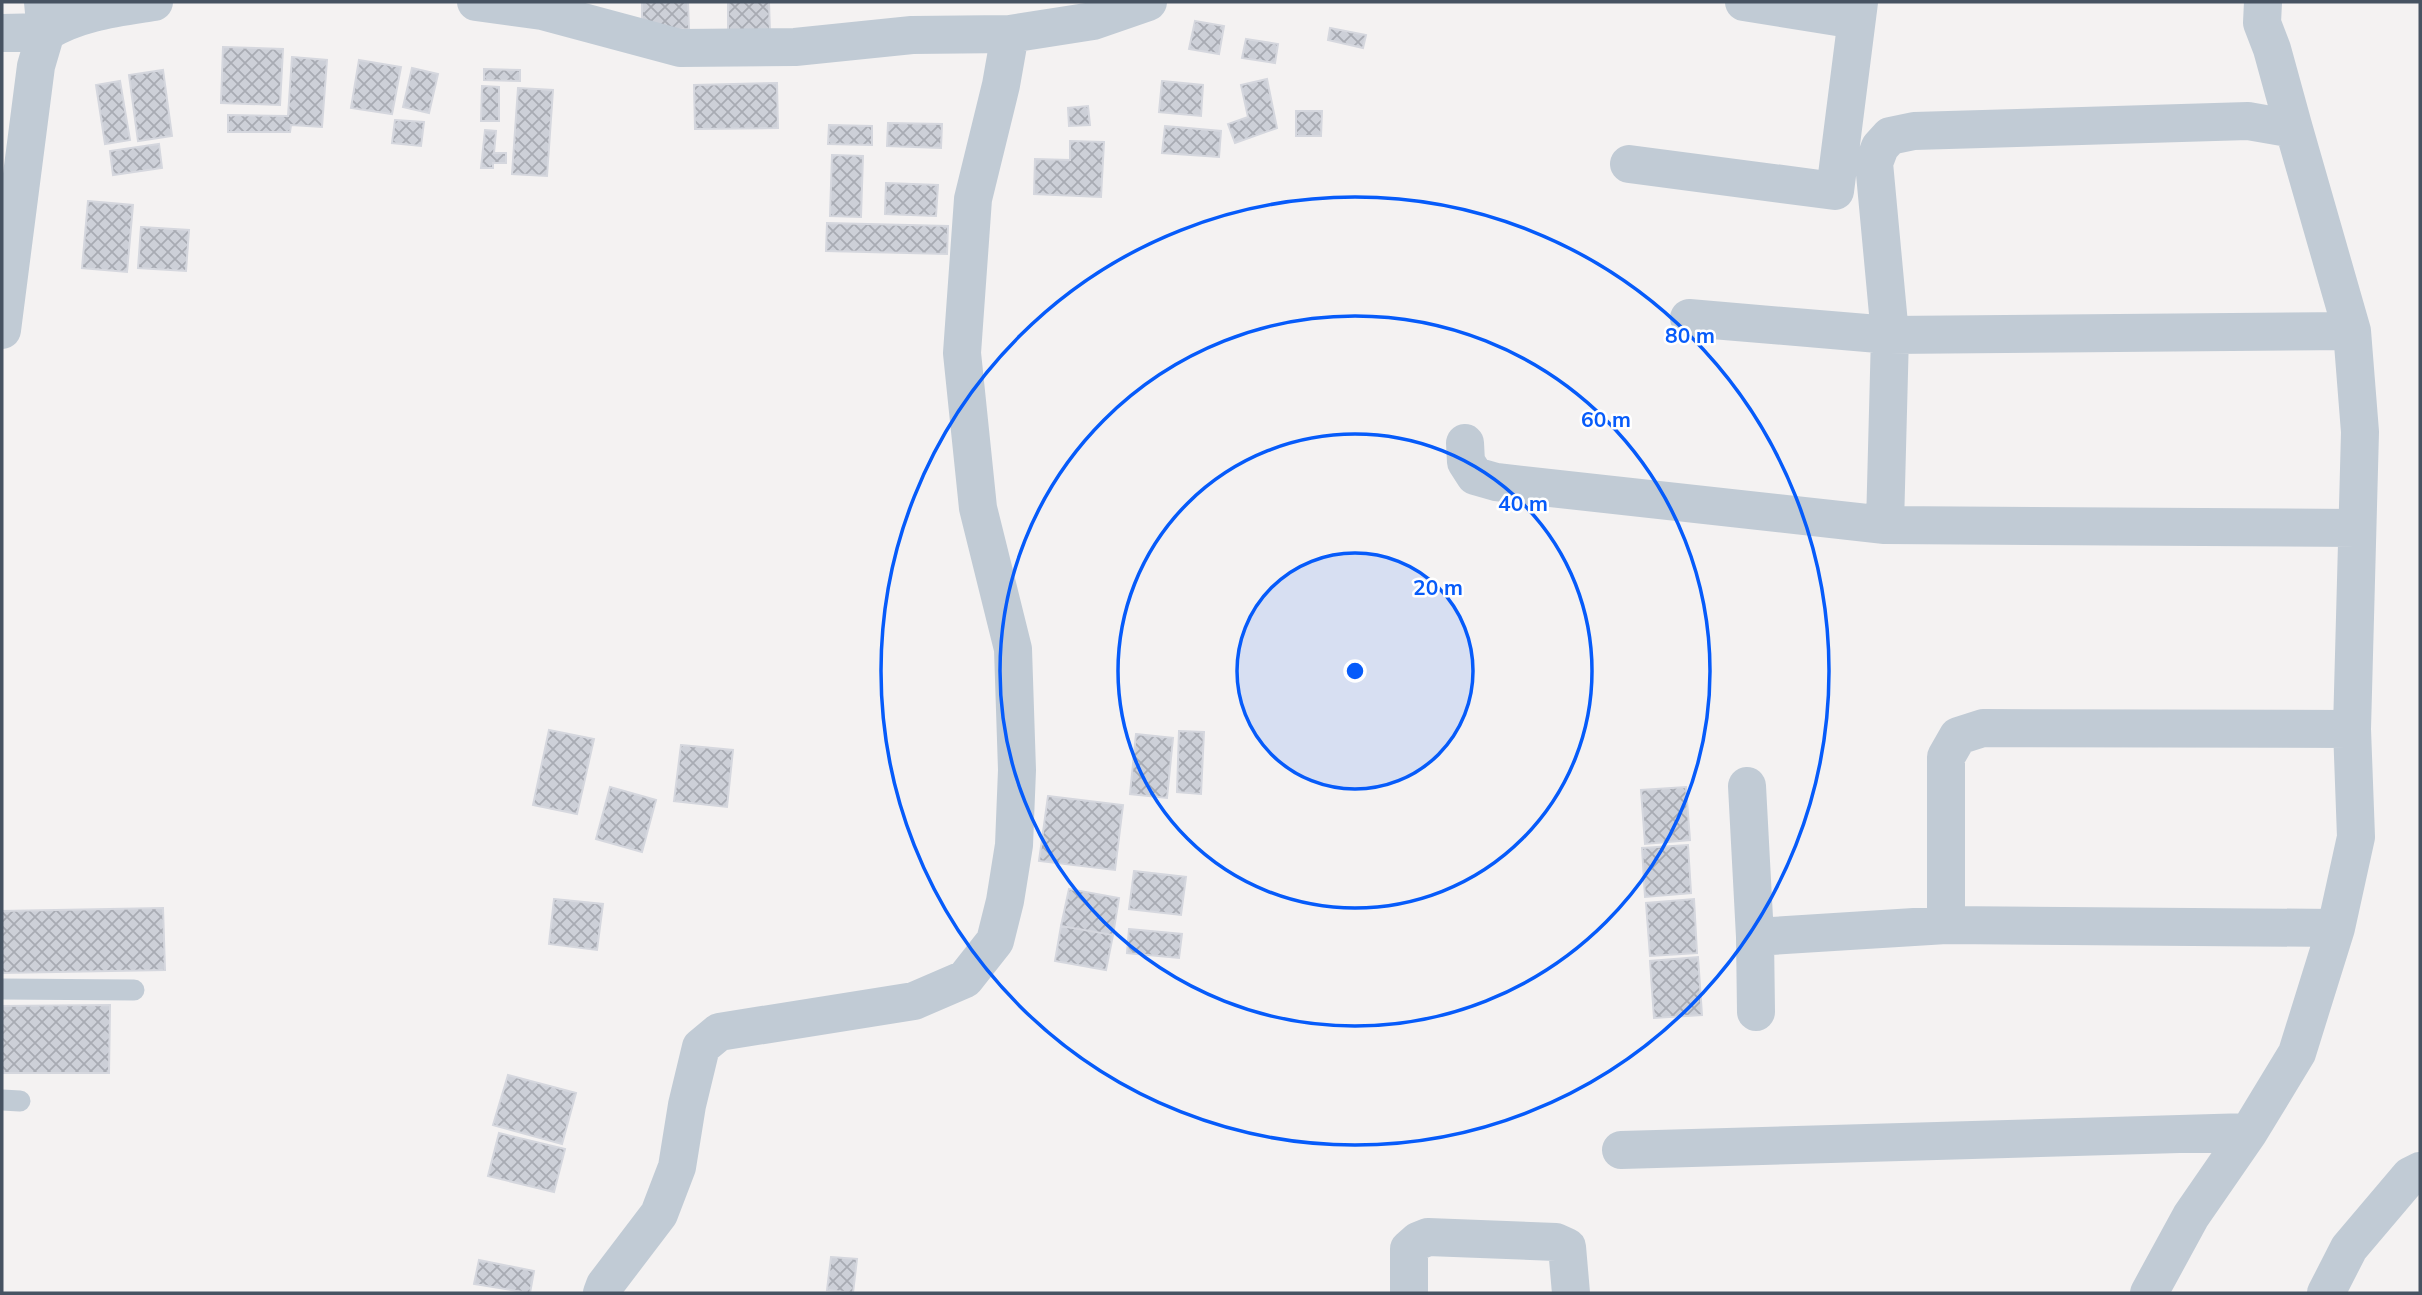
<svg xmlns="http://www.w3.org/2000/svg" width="2422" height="1295" font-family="Mulish,sans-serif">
	<defs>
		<pattern id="building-cross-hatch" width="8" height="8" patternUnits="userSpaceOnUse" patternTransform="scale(1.75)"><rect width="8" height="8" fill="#cdd0d8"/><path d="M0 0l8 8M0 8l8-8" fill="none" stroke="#a8abb3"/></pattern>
	</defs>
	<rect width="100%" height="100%" fill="#f4f2f2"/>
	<path fill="url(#building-cross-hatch)" stroke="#d5d7de" stroke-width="2" d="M642 2H688L689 29 642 31Z
		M728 2H769L770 33H728Z
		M1195 21 1224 26 1219 54 1189 49Z
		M1330 28 1366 35 1363 48 1328 40Z
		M1246 39 1278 44 1275 63 1242 58Z
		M223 47 283 49 280 105 221 103Z
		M292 57 327 60 322 127 291 125 290 132H228V115L288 116Z
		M359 60 401 67 392 114 351 108Z
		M412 68 438 74 429 113 403 107Z
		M484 69 520 70V81L484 80Z
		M163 70 172 136 138 141 129 75Z
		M1267 79 1277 128 1235 143 1228 124 1248 117 1241 85Z
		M120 81 130 140 105 144 96 85Z
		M1162 81 1203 85 1201 116 1159 112Z
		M777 83 778 128 695 129 694 85Z
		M482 86 499 87V121H481Z
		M518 88 553 90 547 176 512 174Z
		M1088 106 1090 125 1069 126 1068 108Z
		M1296 111H1322L1321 136H1296Z
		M395 120 424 122 421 146 392 143Z
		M888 123 942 124 941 148 887 146Z
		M829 125 872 126V145L828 144Z
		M1165 126 1221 131 1219 157 1162 153Z
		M485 130 496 131 494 153H506V163H493V168H481Z
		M1070 141 1104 142 1101 197 1034 194 1035 159 1070 160Z
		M159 144 162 168 113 175 110 151Z
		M832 155 863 156 861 217 830 216Z
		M886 183 938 185 936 216 885 214Z
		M88 201 133 205 127 272 82 268Z
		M827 223 948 226 947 254 826 251Z
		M141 227 189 230 186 271 138 268Z
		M549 730 594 739 577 814 533 805Z
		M1179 731 1204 732 1201 794 1177 792Z
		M1136 734 1173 738 1167 798 1130 794Z
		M681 745 733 750 727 807 674 801Z
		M610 787 656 800 642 852 596 839Z
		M1686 787 1690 840 1645 844 1641 790Z
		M1048 796 1123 805 1115 870 1039 861Z
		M1688 845 1691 893 1645 897 1642 848Z
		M1134 871 1186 877 1181 915 1129 909Z
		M1069 889 1119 898 1113 935 1061 926Z
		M554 899 603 904 597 950 549 944Z
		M1694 899 1697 953 1650 956 1646 903Z
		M163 908 165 970 2 973V911Z
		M1061 926 1113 935 1106 970 1055 961Z
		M1129 929 1182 934 1179 958 1127 953Z
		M1698 957 1702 1015 1654 1018 1650 961Z
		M110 1005 109 1073H2V1006Z
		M508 1075 576 1093 562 1144 493 1125Z
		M499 1133 565 1149 554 1192 488 1176Z
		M831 1257 857 1259 853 1293 827 1290Z
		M479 1260 534 1271 530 1293 474 1284Z"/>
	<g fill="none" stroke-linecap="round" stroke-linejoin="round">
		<path stroke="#c1cbd5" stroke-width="21" d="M2 989 134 990
			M2 1100 20 1101"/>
		<path stroke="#c1cbd5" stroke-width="38" d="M476 2 542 11 680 48 795 47 912 35 1010 34
			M1744 2 1856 20
			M2263 2 2262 23 2272 49 2294 129
			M2 33 46 32 43 2
			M1629 164 1835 191 1859 2
			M1689 318 1890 335 2352 331
			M2 330 36 66 46 32C79 12 116 8 154 2
			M1465 443 1466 462 1475 476 1496 482 1885 525
			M1747 786 1755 937
			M1946 925V757L1958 736 1983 728 2352 729
			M1756 1012 1755 937 1946 925 2336 928
			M1621 1150 2249 1132
			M602 1293 605 1285 659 1214 677 1167 687 1105 701 1047 719 1032 914 1001 965 979 995 941 1005 901 1014 845 1017 770 1013 649 978 508 962 353 973 199 1001 85 1010 34 1093 21 1148 2
			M1409 1293V1249L1418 1241 1428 1237 1556 1242 1567 1247 1571 1293
			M2149 1293 2191 1216 2249 1132 2297 1053 2336 928 2356 837 2352 729 2360 432 2352 331 2294 129 2248 121 1914 131 1890 136 1880 147 1874 163 1890 335 1885 525 2357 528
			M2326 1293 2349 1248 2410 1176 2420 1171"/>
	</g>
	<circle cx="1355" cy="671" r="118" fill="#065bfa" fill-opacity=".12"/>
	<g fill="none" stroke="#065bfa" stroke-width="3.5">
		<circle cx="1355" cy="671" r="118"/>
		<circle cx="1355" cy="671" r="237"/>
		<circle cx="1355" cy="671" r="355"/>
		<circle cx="1355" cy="671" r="474"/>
	</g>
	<circle cx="1355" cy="671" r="10" fill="#065bfa" stroke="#fff" stroke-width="3.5"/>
	<g font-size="21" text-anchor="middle" font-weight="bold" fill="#065bfa" stroke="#fff" stroke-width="5" stroke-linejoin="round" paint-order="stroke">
		<text x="1690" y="343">80 m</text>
		<text x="1606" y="427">60 m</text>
		<text x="1523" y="511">40 m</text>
		<text x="1438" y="595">20 m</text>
	</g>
	<rect width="2422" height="1295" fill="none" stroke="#475362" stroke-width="7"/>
</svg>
